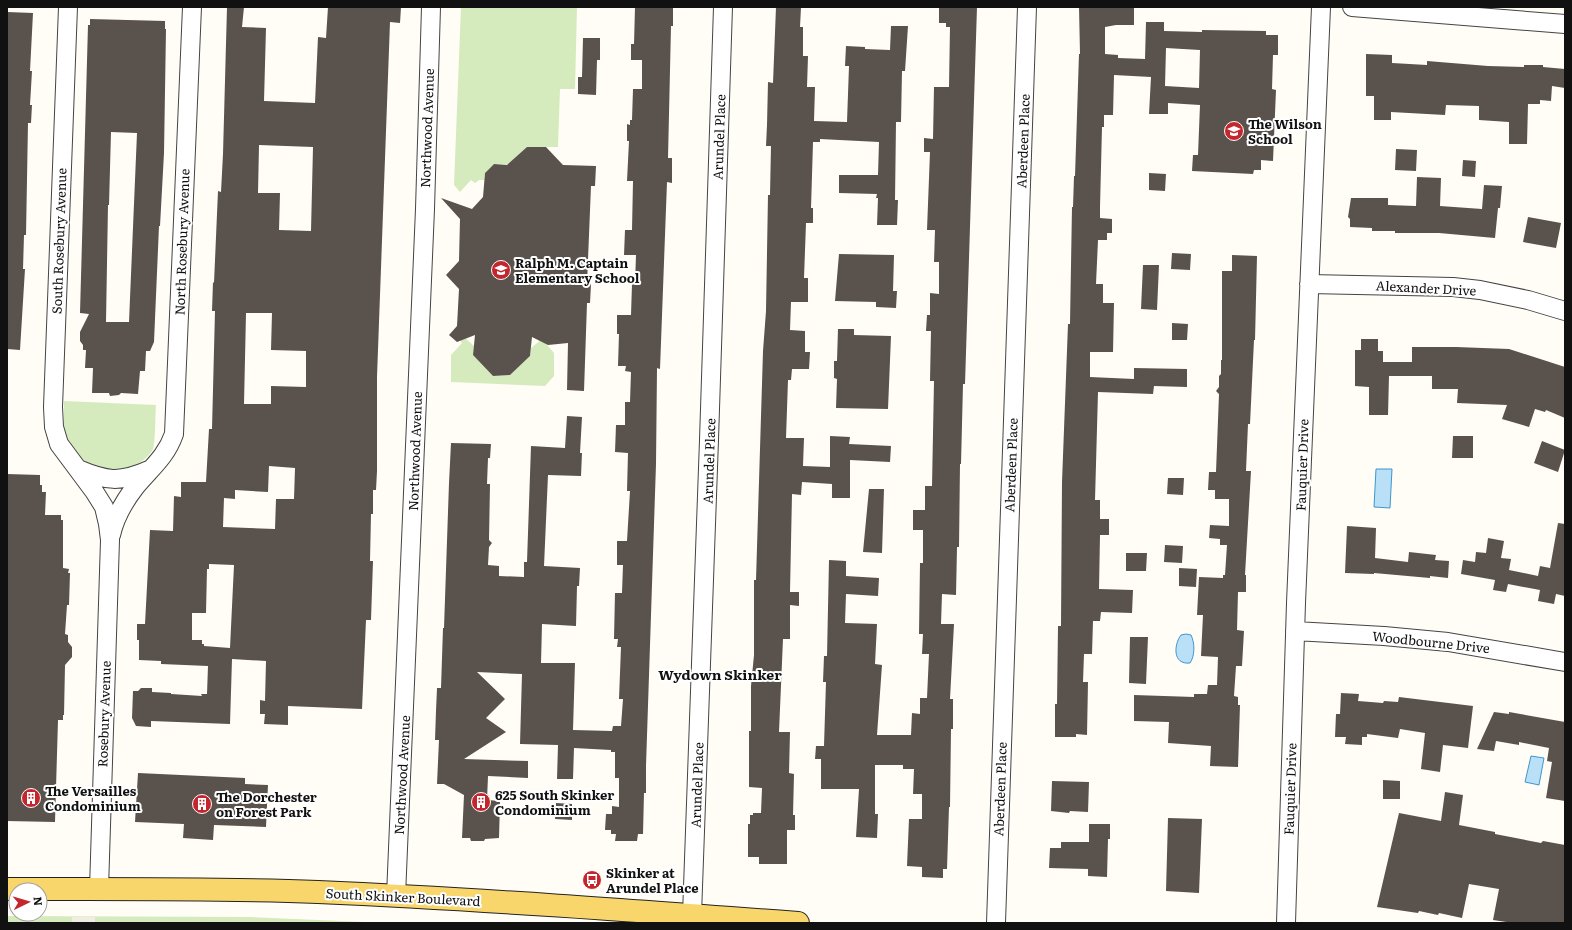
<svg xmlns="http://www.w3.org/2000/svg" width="1572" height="930" font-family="Literata,serif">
	<rect width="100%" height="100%" fill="#fffdf5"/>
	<path fill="#d5ebbd" d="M461 7H577L575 89H560L558 147H527L514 159 513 165 494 164 485 173 484 180H479L475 183 471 180 460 192 454 185Z
		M464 337 474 346 473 355 493 376 510 375 530 356 531 348 542 339 554 353V376L545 386 451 382V355L462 343 460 340Z
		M64 401 156 405C155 413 156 446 152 451 134 478 86 473 70 446 62 432 64 417 64 401Z
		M7 916 251 917 387 923H7Z"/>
	<path fill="#f1ede2" d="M72 917H95V922L170 923H7V922H72Z"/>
	<path fill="#b9e0f7" stroke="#3f96cf" d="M1376 469H1392L1390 508 1374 507Z
		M1186 634 1191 635C1195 643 1195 656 1190 663 1172 665 1174 644 1181 635Z
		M1531 756 1544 758 1539 785 1525 782Z"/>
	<path fill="#5a524d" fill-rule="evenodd" d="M227 7H244L242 27 266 28 264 101 315 103 318 37 326 38 328 7H401L400 23 390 22 377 377V471L376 490H373V514H371L370 561H373L371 620H366L362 709 288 706V725L264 724 265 714H260V700L265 701 266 661 232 659 230 724 151 721V727L136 726 132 718 133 691H138L141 688H152V692L171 693V694L202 696 201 694H207L208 666 161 664V661L139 660V640H137V624H145L150 530 173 531 174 496 181 497V482H206L209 429H212L215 311H212L213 282 214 283 218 191 221 192 223 154ZM259 145 313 147 311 231 279 230 280 193H258ZM246 313H272L271 350 306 351V387L271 386V404H244ZM269 466 295 468 294 499H276L275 529 223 527 224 498 235 499V490L268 492ZM209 564 234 565 230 648 204 646V644H202V640H192V613H206L207 569H209Z
		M635 7H673V26H671L668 158H672V183L667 182 660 369 657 368 656 464 646 766V793H644L643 834H638L637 841H615L616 834H611V830H605L606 814H612V806L619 807V778H615V752H611V750L574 748 573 779H557L558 745 520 744 522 674 477 672 505 699 486 718 506 732 464 759 528 761V778L488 776 487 800 500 801 499 838 485 839 484 841H471L470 838H462L464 795 444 784H437L439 740H435L436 711 437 688H441L443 628H444L449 483 451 443 491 444 490 458H488L487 484H490L489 540 492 543 489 547 488 565 499 566V576L524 577V562H527L531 446 565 448 567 416 582 417 580 453H582L581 476 548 475 544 566 580 568 579 586H577L576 626 542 624 541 663H575L573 730 612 731 613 726H621L623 699H619L621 647H617L618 639H614L615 593H622L623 565H617V541H627L630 491H627L628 453 615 452 616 425H625V402H630L631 372 625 371 626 366H618L619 334H617V315H631L632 284H635L636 255H624L625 230H632L633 181H627L629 141H627V124L630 125V120H632L633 89H642V60H631V44H634Z
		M776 7H801L800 27H803V56H808L807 87H815L814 121 847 122 849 66H845L846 46 865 47V49L890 50 891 26H908L905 71H902L901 122H896L895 200H898L897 225H877L878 198H876L877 194 839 193V175H878L879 142 820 139V142H813L811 208H813V223H806L804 278H808V302H791L790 330 805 331V352H810L809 369H792L791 380H788L786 438H804L803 466 830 467V436L850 437 849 444 891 446 890 462 850 460V498H832V484L802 482 801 495 792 494 790 592H799V606L790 605V639H783L779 732H790L789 773 794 774 793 815H795V830H787V864H759V857H748V824H750V815H753V813H761L762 788 749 787V731H751V686L754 655V580H756L763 351 766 311 768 195H770L771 146H766L767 125 768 82 773 83Z
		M939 7H977L965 384H963L961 464H960L959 547H957L956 595 942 594 941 624H954L950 699H953V729H951L950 807H949L947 869H943V878L922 877V867L907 866 909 819H922V794H913L914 769H903V765H875V814H878L877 838 856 837 859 789H821V759H815L816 746H824L826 682H823L824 656H827L829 560 846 561V576L879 578 878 596 846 594 845 623 877 624 875 664 882 665 877 735H911L912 713 920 714V698H927L929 654H922L923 634H919L920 563H923V530H913V510H925V486H932L934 381H930L931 331H926L927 315H930V293L939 294V262H934L935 230H927L930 152H924V138L933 139 934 87H949L950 27H946V23H939Z
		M1079 7H1134V25H1116L1105 27V54L1118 55V58L1145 59 1146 22H1164V31L1202 32V30L1266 31V35H1278V55H1273L1272 89 1276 90 1273 161 1261 160V170H1254L1253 174 1192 171 1193 155H1198L1200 105 1168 103V114H1149L1151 77 1114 75 1113 115H1104V127H1102L1100 207V218L1112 219V233H1107V240H1098L1096 284H1103V303H1114L1113 352H1090V377L1134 379V368L1187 369V387L1154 386 1153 394 1098 392 1095 500H1100V519H1109V535H1100L1099 589 1133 590 1132 613 1101 612 1100 621H1093L1092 654H1084L1083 682H1088L1087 735 1076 734V737H1055V704H1057L1058 626H1061L1062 482 1068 324H1070L1072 207H1073L1074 176H1075L1079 54H1080ZM1166 48 1200 50 1199 88 1165 86Z
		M7 12 33 13 30 71H32L30 105H32L31 123H28L26 235H24L23 269H25L20 350 7 349Z
		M90 19 165 21V29H166L164 153 160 226H159L154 342 150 351H146L145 371H140L138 394 121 393 119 395 110 396 109 393H92L93 368H85L86 350H83V345L80 341V332L89 314 80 313 88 25H90ZM111 132 137 133 129 322H106L108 205H109Z
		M583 38H600V60H597L596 95 578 94V77H582Z
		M1366 54 1392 55V63L1427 65V61L1488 66 1524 67V65H1543V67L1565 69V88L1552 86 1551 101 1540 100V104H1528L1527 144H1509V122L1479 120V106L1446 105 1445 115 1391 112V120H1374V96H1366Z
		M527 147H546L563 165 596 166 595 186H591L587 284H591L590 303H587L584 391 567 390 568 343 548 345 532 337 530 356 510 375 493 376 473 355 475 335 457 342 449 335 457 326 459 289 446 275 459 261 460 219 441 198 472 209 483 197 485 173 494 164 507 165Z
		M1396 149 1417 150 1416 171 1395 170Z
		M1463 160 1476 161 1475 177 1462 176Z
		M1149 173 1166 174 1165 191 1149 190Z
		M1417 177 1441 178 1440 206 1482 209 1484 185 1502 186 1500 208H1498L1495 238 1439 233H1395V231H1372V228L1350 227V219L1348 217 1351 198H1388V205L1416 206Z
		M1528 217 1561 223 1556 248 1523 242Z
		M1172 253 1191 254 1190 270 1171 269Z
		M839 254 894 255 893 291H897L896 308 876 307V302L835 301Z
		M1232 255 1257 256 1255 340H1254L1250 424H1248L1246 471H1251L1245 575H1246V592H1238L1237 630 1244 631 1242 666H1236L1234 696 1238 697V705H1240L1238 767 1210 766 1211 746 1168 743 1169 722 1134 721V695L1194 697V694H1207L1208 685H1217L1218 657 1201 656 1203 615H1197L1199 577 1223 578V575H1225L1227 545H1220V539L1209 538 1210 525 1229 526V499H1215V490H1208L1209 472H1216L1219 394 1216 391 1219 387V376L1221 374V360H1222V271H1232Z
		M1143 265H1159L1157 310 1141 309Z
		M1172 323 1188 324 1187 340H1172Z
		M838 329H854V335L891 336 888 409 836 408 837 379 834 378V361H837Z
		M1361 339H1378V351H1383V362H1412V347H1456L1509 349 1565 367V418L1546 410 1545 412 1535 409 1529 427 1502 419 1507 405 1457 403 1458 389H1432V376H1389L1388 415H1369V387L1355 386V350H1361Z
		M1453 436H1473V458H1452Z
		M1542 441 1565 450 1558 472 1534 463Z
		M7 474 40 475V485H42V492H46L45 515H61V520H63V568L69 569 68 573H70L69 605H67L65 634 68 635V642L72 647V657L65 665 64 715H63V720H58L55 822 7 821Z
		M1168 478H1184L1183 495 1167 494Z
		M869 489H884L882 553 863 552Z
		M1558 523 1565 524V596L1556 594 1554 604 1538 601 1540 590 1508 584 1506 592 1493 590 1495 580 1461 574 1463 560 1475 562 1476 552 1486 553 1488 538 1504 541 1501 558 1511 559 1509 570 1538 576 1540 566 1550 568Z
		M1347 526 1376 528 1375 558 1408 562 1409 552 1436 555 1435 560 1449 561 1448 578 1430 576V578L1374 573V574L1345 573Z
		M1165 545 1183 546 1182 563 1164 562Z
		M1126 553H1147L1146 571H1126Z
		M1179 568 1197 569 1196 587 1179 586Z
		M1130 637H1148L1146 684 1129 683Z
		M1341 693 1359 694 1358 701 1383 703 1384 701 1398 702 1399 697 1473 706 1468 748 1443 745 1440 772 1421 769 1425 733 1400 729 1398 738 1367 734V737H1362V745L1345 744 1346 737H1335L1336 714H1340Z
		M1494 712 1509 714V712L1565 722V801L1546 798 1552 762 1547 761 1549 748 1519 742V745L1496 741 1494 751 1477 749Z
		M138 773 245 778V784L268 785 266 827 214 825 213 840 183 838 184 824 135 822Z
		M1383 780 1400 781V799H1383Z
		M1052 781 1089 782 1088 812 1070 811 1069 813 1051 811Z
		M1445 792 1463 795 1459 825 1495 832V834L1541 843 1543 841 1565 845V923H1513L1493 920 1499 889 1469 884 1462 918 1439 913 1438 915 1419 911 1418 913 1377 907 1399 813 1441 821Z
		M556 803 572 804V820L555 819Z
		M1168 818 1202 819 1199 893 1166 891Z
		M1089 824H1110V839H1108L1107 877 1088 876V869L1049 868 1050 848H1061V842H1089Z"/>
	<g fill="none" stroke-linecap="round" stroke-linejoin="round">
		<g stroke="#444" stroke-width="20">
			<path id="street" d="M68 7 53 407 54 427 59 444 94 491 104 507 108 524 110 540 99 889
				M1352 7 1565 24
				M1309 284 1453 287 1480 290 1528 300 1565 311
				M78 469C106 481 120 483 149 470
				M111 535C115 517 125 500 136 486 151 468 166 457 174 434L192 7
				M1295 631 1384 636 1448 642 1565 662
				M396 896 425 209 431 7
				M692 915 709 440 723 7
				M996 923 1027 7
				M1286 923 1296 603 1321 7"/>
		</g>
		<g stroke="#222" stroke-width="24">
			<path id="primary" d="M7 889C110 889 214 888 318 892 478 899 638 911 798 923"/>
		</g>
		<use href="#street" stroke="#fff" stroke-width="18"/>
		<use href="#primary" stroke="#f9d66b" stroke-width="22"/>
	</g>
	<defs>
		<g id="school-disc" transform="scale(1)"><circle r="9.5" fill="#c4262e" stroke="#fff"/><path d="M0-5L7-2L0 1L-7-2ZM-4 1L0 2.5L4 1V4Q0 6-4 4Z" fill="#fff"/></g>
		<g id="building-disc" transform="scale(1)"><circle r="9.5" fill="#c4262e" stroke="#fff"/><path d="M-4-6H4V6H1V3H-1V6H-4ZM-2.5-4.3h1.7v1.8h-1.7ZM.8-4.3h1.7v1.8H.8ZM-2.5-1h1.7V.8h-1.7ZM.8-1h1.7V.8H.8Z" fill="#fff"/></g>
		<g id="bus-disc" transform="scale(1)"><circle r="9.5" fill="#c4262e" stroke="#fff"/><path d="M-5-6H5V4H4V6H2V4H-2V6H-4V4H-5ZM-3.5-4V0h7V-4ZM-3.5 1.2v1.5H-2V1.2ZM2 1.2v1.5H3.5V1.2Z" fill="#fff"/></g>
	</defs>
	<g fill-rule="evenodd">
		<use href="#school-disc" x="1234" y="131"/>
		<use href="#school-disc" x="501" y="270"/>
		<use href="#building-disc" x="31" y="798"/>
		<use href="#building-disc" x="481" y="802"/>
		<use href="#building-disc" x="202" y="804"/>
		<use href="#bus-disc" x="592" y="880"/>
	</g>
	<g text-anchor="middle" stroke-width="4" stroke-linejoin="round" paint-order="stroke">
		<g font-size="13" font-weight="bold" fill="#111" stroke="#fff" text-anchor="start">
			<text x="1248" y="129">The Wilson<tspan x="1248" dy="15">School</tspan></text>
			<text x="515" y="268">Ralph M. Captain<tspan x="515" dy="15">Elementary School</tspan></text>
			<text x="45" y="796">The Versailles<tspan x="45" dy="15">Condominium</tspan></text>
			<text x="495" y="800">625 South Skinker<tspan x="495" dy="15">Condominium</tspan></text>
			<text x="216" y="802">The Dorchester<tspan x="216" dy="15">on Forest Park</tspan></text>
			<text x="606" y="878">Skinker at<tspan x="606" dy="15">Arundel Place</tspan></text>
		</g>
		<g font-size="13" fill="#111" stroke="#fff">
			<text transform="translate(427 128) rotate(-88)" y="5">Northwood Avenue</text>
			<text transform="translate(719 137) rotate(-88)" y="5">Arundel Place</text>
			<text transform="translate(1023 141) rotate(-88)" y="5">Aberdeen Place</text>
			<text transform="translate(59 241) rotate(-88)" y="5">South Rosebury Avenue</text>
			<text transform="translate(182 242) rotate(-88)" y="5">North Rosebury Avenue</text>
			<text transform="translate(1426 288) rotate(3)" y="5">Alexander Drive</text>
			<text transform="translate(415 451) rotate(-88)" y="5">Northwood Avenue</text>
			<text transform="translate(709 461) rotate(-88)" y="5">Arundel Place</text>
			<text transform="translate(1011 465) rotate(-88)" y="5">Aberdeen Place</text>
			<text transform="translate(1302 465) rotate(-88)" y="5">Fauquier Drive</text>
			<text transform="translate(1431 642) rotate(6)" y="5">Woodbourne Drive</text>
			<text transform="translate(104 714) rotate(-88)" y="5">Rosebury Avenue</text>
			<text transform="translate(402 775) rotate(-87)" y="5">Northwood Avenue</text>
			<text transform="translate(697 785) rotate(-88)" y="5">Arundel Place</text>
			<text transform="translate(1000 789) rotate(-88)" y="5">Aberdeen Place</text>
			<text transform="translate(1290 789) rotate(-88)" y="5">Fauquier Drive</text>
			<text transform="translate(403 897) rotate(3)" y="5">South Skinker Boulevard</text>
		</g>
		<g font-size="14" font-weight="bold" fill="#111" stroke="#fff">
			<text x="720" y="680">Wydown Skinker</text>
		</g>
	</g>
	<rect width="1572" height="930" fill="none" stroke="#111111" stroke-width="16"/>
	<g transform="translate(28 902) rotate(85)"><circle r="19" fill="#ffffff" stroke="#a0a0a0"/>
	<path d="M0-3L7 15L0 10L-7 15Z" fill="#c4262e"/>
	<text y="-6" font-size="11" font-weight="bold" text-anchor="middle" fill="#111111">N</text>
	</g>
</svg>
